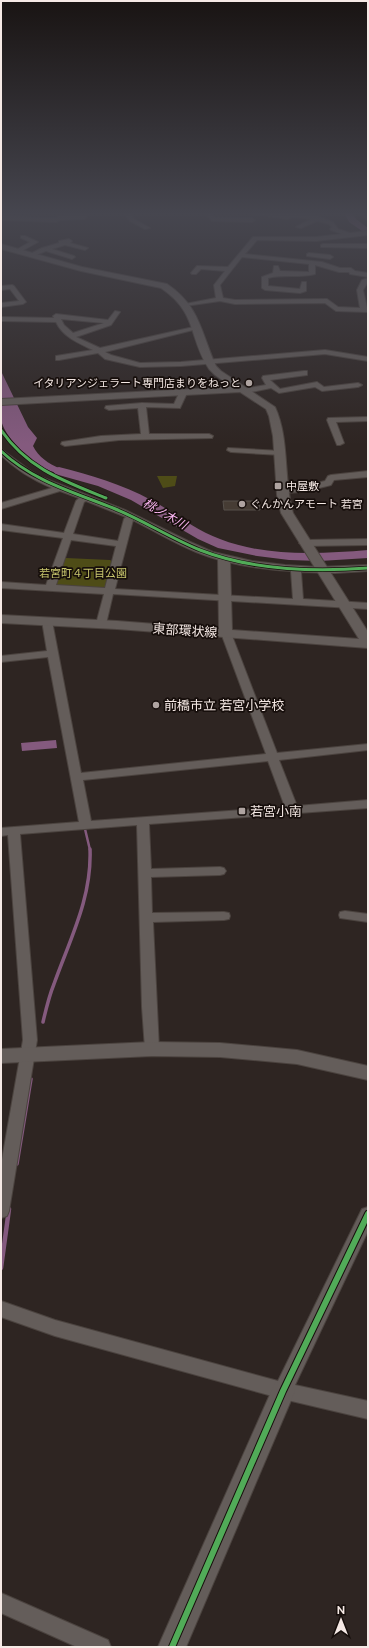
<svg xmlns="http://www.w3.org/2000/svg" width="369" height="1648" font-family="Raleway,'Noto Sans JP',sans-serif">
	<rect width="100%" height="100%" fill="#2e2522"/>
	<path fill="#4e4c17" d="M157 476H177L175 486 163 488Z
		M66 558 110 560 113 562 106 587 101 588 56 586 54 584 62 559Z"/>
	<path fill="#845a7e" d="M1 371 28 427 37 438 33 446C44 468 73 473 94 479 59 476 39 472 15 444 10 438 3 429 1 420 0 410 1 383 1 371Z
		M56 740 57 748 22 751 21 743Z"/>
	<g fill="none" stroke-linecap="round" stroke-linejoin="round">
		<path stroke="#845a7e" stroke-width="2.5" d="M85 829 90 850"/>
		<path stroke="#845a7e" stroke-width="3.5" d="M43 1022C46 1009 49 996 54 984 70 939 92 898 90 849
			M17 1164 31 1079"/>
		<path stroke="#845a7e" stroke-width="4.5" d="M1 1268 9 1209"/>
		<path fill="#845a7e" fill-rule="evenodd" d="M345 214H353L356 219 368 228V235L349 222Z
			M59 467C90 475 122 484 151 500 174 512 195 530 220 539 266 557 320 554 368 550V558L320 561 289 560 257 556 218 548 198 539 131 500 98 486 55 474 53 471 55 468Z"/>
	</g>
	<path fill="#463c34" stroke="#56504b" d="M223 501H259L260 510H224Z"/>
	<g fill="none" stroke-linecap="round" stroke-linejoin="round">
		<g stroke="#4b433f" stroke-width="2">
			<path id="street" d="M82 214H88L86 218 84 219 60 220 56 222 1 220V216L55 218 58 216Z
				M124 214H130L134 219 150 228 145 229 130 221Z
				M206 214H212L214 217 252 218 255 220 252 222 212 221Z
				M255 214H300L318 216 333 222 338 229 350 233 368 231V235L316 241 257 240 245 254 322 262 340 268H351L355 271 368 273V277L350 274 349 272H339L315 265V274C300 278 284 274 268 278V286L300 289 302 282H306V291L300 293 265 290 262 288V277L273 273 274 266H278L280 271 309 272V264L242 257 220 285 223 298 235 300 327 299 338 307 360 308 357 290 362 280 368 278V282L363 290 368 312 336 311 325 303 235 304 220 301 185 306V304L216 298 214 285 225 271 201 269 196 274H192L191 273 197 266 228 267 253 237H316L342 234 331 230 330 229 332 227 329 224 317 221 301 228 296 227 311 219 293 217 287 219Z
				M361 214H367L368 221Z
				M21 236H25L38 242 20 252H16V250L30 242 21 238Z
				M69 239 72 241 70 243 88 248 85 250 65 245 52 249 74 256 75 257 72 259 46 251 31 257 28 255 42 248 59 243V241Z
				M323 244H368V248L321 247V245Z
				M309 253 330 255 333 257 330 259 307 256V254Z
				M12 285 14 286 26 302 23 304 1 307V303L19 301 10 289 1 290V286Z
				M115 311 120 312 111 325 76 337 100 348 198 326 201 328 105 352 111 355 140 363 181 362 325 350 368 357V361L325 354 181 366 140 367 105 359 98 353 59 360H56V356L93 350C78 343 63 337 56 322L1 321V317L54 318 53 316 56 314 108 320ZM61 319 104 323 73 333 64 325Z
				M304 371H307V375L270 380 280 389 317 382 324 387 358 383 362 385 358 387 322 391 315 387 279 393 271 388 246 393 242 391 243 389 266 385 262 378 263 376Z
				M180 391H183L187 393 180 408 146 407 149 434H209L213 436 212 438 119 440 65 446 61 444 62 442 101 436 141 434 138 408 109 410 105 408 106 406 142 403 174 404Z
				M368 417V421L336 422 344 443 340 445H337L327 420 328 418Z
				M228 448 281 451 285 453 281 455 231 452 227 450Z
				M1 449 28 469 41 477 125 510 188 541 213 552 252 561 285 565 318 567 368 565V571L335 573 301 572 303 599 368 603V609L113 594 106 624 101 627 96 624 104 594 1 588V582L46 585 63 538 1 530V524L64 533 76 501 79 498 60 491 1 509V503L52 488C33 480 16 470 1 455ZM86 501 126 517 124 519 118 541 73 534 84 502ZM133 520C154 531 174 543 196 552 225 564 260 569 291 571L293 599 115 589ZM71 540 116 546 105 588 56 585Z
				M368 471V477L334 480 331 485C320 488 286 497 278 490L282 487 309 485 325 481 328 476 331 475Z
				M368 539V545L304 546 299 543 304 540Z
				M47 618 52 621 81 773 266 754 221 633 226 630 231 633 277 753 368 744V750L279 760 297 806 368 800V808L149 824 151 869 220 867 224 868 226 871 224 874 220 875 151 877 152 913 224 912 229 913 230 916 229 919 224 920 153 922 159 1049 157 1053 152 1054 147 1053 145 1049 142 1007 137 825 20 834 37 1040 9 1211 7 1216 1 1218V1165L23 1040 8 835 1 836V828L79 822 48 657 1 662V656L47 651 42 621ZM268 761 285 807 91 821 83 780Z
				M345 911 368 914V922L340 918 339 915 340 912Z
				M368 1207V1231L295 1385 368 1401V1419L283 1399 55 1336 1 1317V1301L55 1320 278 1381 362 1209Z
				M1 1593 108 1640 111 1647H77L1 1613Z"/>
		</g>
		<g stroke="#4b433f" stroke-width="2">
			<path id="secondary" d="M1 214H8L1 219Z
				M1 244 82 267 167 284C200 306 201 333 216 366L221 371 275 407C290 440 283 478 293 513L368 632V648L117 629 1 623V615L117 621 219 629 218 559 220 556H228L230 559 232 630 359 639 281 513 277 495 273 436 269 416 266 409 240 392 1 405V399L232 387 215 375 209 369C188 337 198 313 161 288L81 271 1 249Z
				M152 1042 220 1043 297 1050 368 1066V1080L297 1064 220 1057 152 1056 1 1063V1049Z
				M283 1380 291 1383 295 1391 186 1647H158L275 1383Z"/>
		</g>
		<use href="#street" fill="#645d5a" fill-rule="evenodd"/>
		<use href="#secondary" fill="#645d5a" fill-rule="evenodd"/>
		<g stroke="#160e0b" stroke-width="4.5">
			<path id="cycleway-far1" d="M1 430C28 469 64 481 106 498
				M1 451C33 481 73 492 113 508 143 520 170 538 200 550 251 570 315 572 368 568"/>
		</g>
		<g stroke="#160e0b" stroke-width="8">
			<path id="cycleway" d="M172 1647 283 1391 368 1214"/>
		</g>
		<use href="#cycleway-far1" stroke="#51ab58" stroke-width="3"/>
		<use href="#cycleway" stroke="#51ab58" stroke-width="6"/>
	</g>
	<linearGradient id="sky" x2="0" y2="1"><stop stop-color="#191413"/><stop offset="0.48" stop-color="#46464f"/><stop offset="1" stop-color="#46464f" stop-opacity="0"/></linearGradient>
	<rect width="369" height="445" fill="url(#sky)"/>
	<g fill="#afa4a1" stroke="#160e0b" stroke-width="1.5">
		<circle cx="249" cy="383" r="4"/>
		<rect x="274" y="482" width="8" height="8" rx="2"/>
		<circle cx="242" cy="504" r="4"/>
		<circle cx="156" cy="705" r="4"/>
		<rect x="238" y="807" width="8" height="8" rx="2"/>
	</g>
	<g text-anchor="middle" stroke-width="3.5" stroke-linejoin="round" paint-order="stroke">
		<g font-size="11" fill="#f5e9e5" stroke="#160e0b" text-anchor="start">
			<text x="241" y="387" text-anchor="end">イタリアンジェラート専門店まりをねっと</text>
			<text x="286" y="490">中屋敷</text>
			<text x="250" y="508">ぐんかんアモート 若宮</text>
		</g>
		<g font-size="11" fill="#c9c76e" stroke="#160e0b">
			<text x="83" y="577">若宮町４丁目公園</text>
		</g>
		<g font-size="12" font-style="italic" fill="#fab5f2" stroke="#160e0b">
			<text transform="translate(165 514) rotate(30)" y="4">桃ノ木川</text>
		</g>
		<g font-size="13" fill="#f5e9e5" stroke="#160e0b">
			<text transform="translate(185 630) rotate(4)" y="5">東部環状線</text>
		</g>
		<g font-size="13" fill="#f5e9e5" stroke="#160e0b" text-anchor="start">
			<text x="164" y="710">前橋市立 若宮小学校</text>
			<text x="250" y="816">若宮小南</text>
		</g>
	</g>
	<rect width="369" height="1648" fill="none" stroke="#f5e9e5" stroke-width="4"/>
	<g transform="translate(341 1620)" stroke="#160e0b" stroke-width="3" paint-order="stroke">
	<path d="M0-3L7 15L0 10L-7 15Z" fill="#f5e9e5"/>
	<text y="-6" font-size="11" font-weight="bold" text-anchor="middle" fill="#f5e9e5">N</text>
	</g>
</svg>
